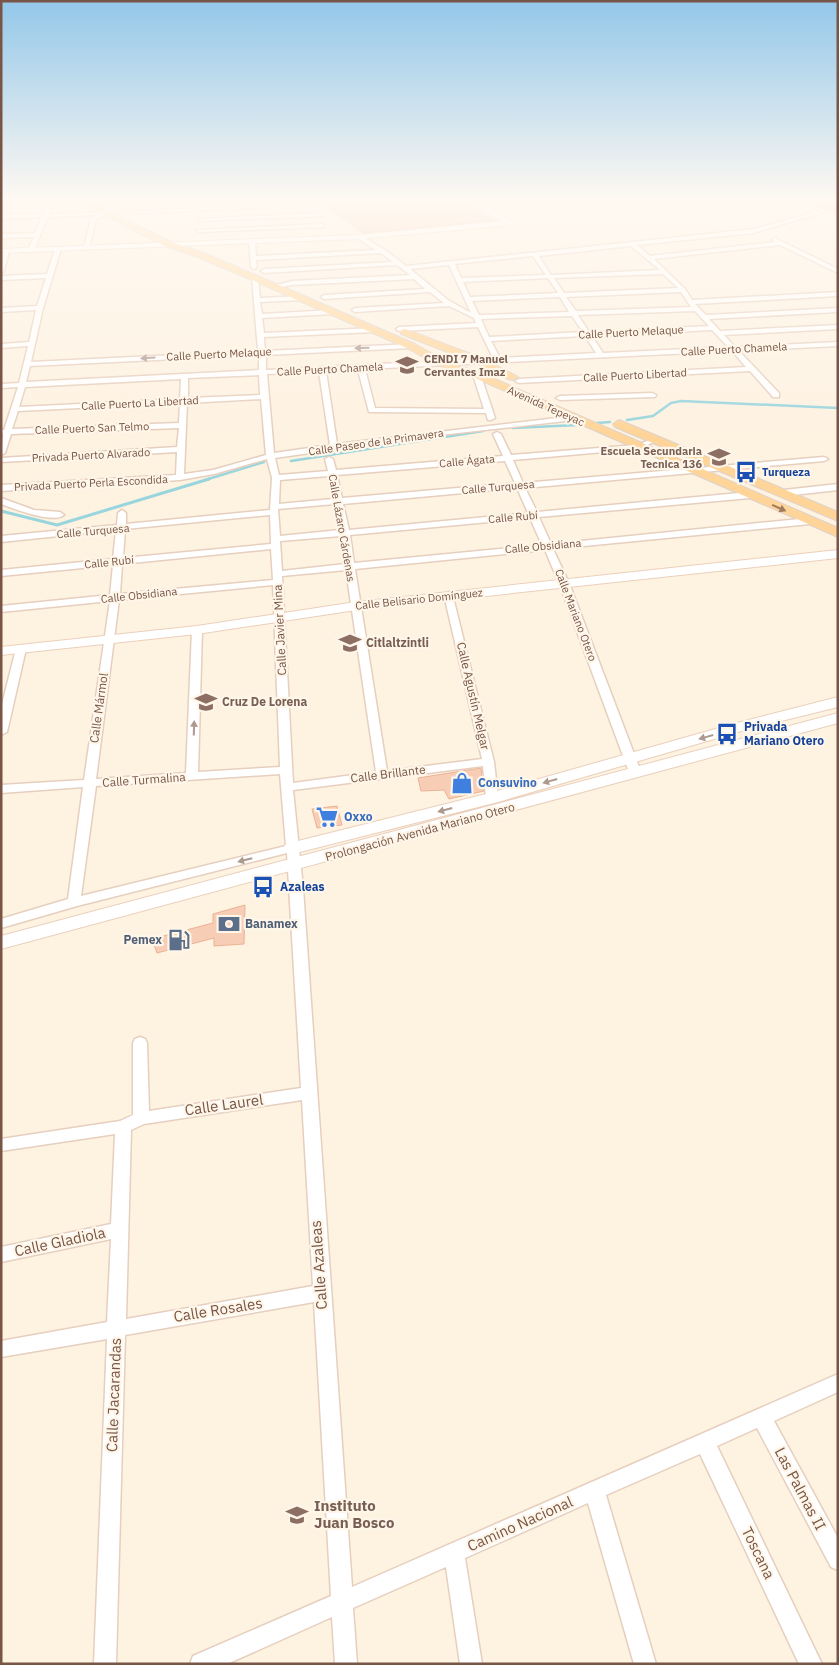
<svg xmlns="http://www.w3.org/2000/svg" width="839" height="1665" font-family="'IBM Plex Sans',sans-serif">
	<rect width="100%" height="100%" fill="#fef2e1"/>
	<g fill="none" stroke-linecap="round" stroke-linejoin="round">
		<path stroke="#99d5dd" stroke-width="2.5" d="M627 420 653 416 671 403 681 401 838 408
			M597 423 610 422
			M513 428 577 425
			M291 461 483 431
			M205 480 264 462"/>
		<path stroke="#99d5dd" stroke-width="3" d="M1 511 57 525 209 479"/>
	</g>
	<path fill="#f7cdb6" stroke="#ebb295" d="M320 201H464L494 220 363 233Z
		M481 768 484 791 449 799 444 790 421 791 418 778Z
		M337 806 342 825 317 828 312 809Z
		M245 905 244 944 214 946V938L157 953 152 939 213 923V914Z"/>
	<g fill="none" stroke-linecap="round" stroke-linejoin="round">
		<g stroke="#e6cfbe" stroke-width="3">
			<path id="street" d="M1 201H4L1 204Z
				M49 201H54L49 214 108 212 107 215 96 219 89 249 84 248 91 218 97 215 48 217 34 250 31 252 28 250 34 237 1 238V234L35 233 42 217 1 219V215L44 214Z
				M789 201H799L831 210 754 233 637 245 650 256 775 242 772 240 775 238 838 269V273L780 245 654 259 685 289 692 300 838 292V296L695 304 706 315 838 308V312L709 319 720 331 838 325V329L724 335 735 347 838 342V346L739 351 779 393V397H773L750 371 519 383 515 381 519 379 746 367 732 351 365 369 375 408 484 409 473 375 480 373 495 418 491 420H488L486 413 369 412 358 370 326 371 337 444 574 416 578 418 574 420 413 438 275 458 279 475 328 471 325 459 329 457 333 459 336 470 503 456 493 434 497 432 501 434 511 455 637 445 657 437 661 439 638 449 513 460 523 483 824 457 828 459 824 461 525 488 537 512 750 492 754 495 750 498 539 517 551 544 810 518 814 521 810 524 553 549 569 583 641 772 639 775 635 776 629 772 559 583 545 550 355 569 387 771 482 759 444 595 449 592 452 593 494 762 498 798 496 801 492 802 486 798 483 766 293 790 303 888 352 1587 838 1374V1392L774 1421 838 1538V1570L831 1567 757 1428 717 1446 822 1664H799L700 1454 606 1495 656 1664H634L588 1503 465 1558 482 1664H460L446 1567 353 1608 357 1664H335L332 1617 227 1664H190L193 1656 331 1596 314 1302 125 1335 116 1664H94L107 1339 1 1357V1341L107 1322 111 1239 1 1262V1247L111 1224 115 1134 1 1151V1139L120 1121 133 1115V1043L135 1039 140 1037 145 1039 147 1043 149 1111 301 1088 287 853 77 906 1 928V919L68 899 83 787 1 793V785L84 780 110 601 1 612V606L110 595 113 565 1 576V570L113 559 116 530 1 542V536L117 525 118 513 122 510 126 513V524L270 510 272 478 267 459 214 474 180 480 1 491V485L176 475 177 452 1 462V458L177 447 179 428 11 434 5 453 1 455 3 434 1 430H4L18 387 1 388V384L19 383 28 346 1 348V344L29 342 36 310 1 312V308L37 306 46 278 1 280V276L47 274 55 249 58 247 61 249 43 308 31 362 258 351 252 278 255 276 258 278 260 298 302 296 305 298 302 300 260 302 262 314 332 310 335 312 332 314 262 318 264 333 375 328 378 330 375 332 264 337 265 351 411 344 414 346 411 348 266 355V370L493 358 478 327 399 331 396 329 399 327 476 323 474 318 449 306 355 312 352 310 355 308 444 303 430 292 324 299 321 297 324 295 425 289 414 279 292 285 275 288 272 286 292 281 410 275 397 265 264 273 261 271 264 269 393 262 381 253 256 260 257 267 254 269 251 267 249 242 252 240 255 242 256 256 376 250 357 238 359 235 385 250 406 266 754 229 822 210ZM631 246 660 270 551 275 539 256ZM533 256 546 275 461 278 455 264ZM449 265 471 313 448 300 410 269ZM663 274 678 288 564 293 554 278ZM548 278 558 293 470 297 463 282ZM681 292 691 307 576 311 566 297ZM560 297 569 312 479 315 472 301ZM695 311 709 326 589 332 578 315ZM572 316 583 332 489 337 481 319ZM712 330 728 347 603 353 592 336ZM585 336 596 353 500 358 491 341ZM259 355V370L26 382 30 366ZM319 372 330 445 274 453 267 374ZM259 375 260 395 188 398V378ZM181 379 180 399 19 407 25 387ZM261 399 266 455 213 470 184 474 187 403ZM180 403 179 423 12 429 18 411ZM505 461 515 483 342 498 337 475ZM329 476 333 499 279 504 280 480ZM517 488 528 513 349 530 343 504ZM335 504 340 530 280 536 278 509ZM270 515 271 544 123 558 125 529ZM530 518 542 545 354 563 350 535ZM341 536 345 564 282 571 280 541ZM271 549 273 580 120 594 122 564ZM346 570 376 772 293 783 282 576ZM273 585 280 767 198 772 202 630 197 627 192 630 186 773 96 779 119 600ZM280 774 286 846 81 896 96 786ZM302 1100 313 1286 126 1319 131 1130 144 1124Z
				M318 202 320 205 125 214 122 212Z
				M320 213 322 216 200 221 197 219Z
				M323 224 325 227 199 232 196 230Z
				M6 249 9 251 4 271 1 273 3 251Z
				M652 393 656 395 655 397 560 400 556 398 560 396Z
				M838 484V490L784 496 780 493 784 490Z
				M1 498 34 510 60 512 64 515C53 524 15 509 1 504Z
				M21 646 26 649 7 732 1 735V708L16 649Z"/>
		</g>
		<g stroke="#ebd0bb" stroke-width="2">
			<path id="secondary" d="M470 201H479L514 223 510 225 359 239 1 253V249L359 235 502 221Z
				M838 550V558L356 610 197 634 1 655V647L197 626 356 602Z
				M838 697V707L745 730 498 802 292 854 286 852 283 848 286 844 486 794 733 724Z
				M838 713V723L1 949V936Z"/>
		</g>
		<g stroke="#dcd3cf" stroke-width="2">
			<path id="primary" d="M77 201H88L173 243 204 253 258 276 415 344 445 361 481 373 838 528V537L473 377 437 365 407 348 252 280 198 257 167 247Z
				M405 329 484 359 518 377 512 380 508 379 476 363 401 334V330Z
				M619 420 838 512V521L615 427 613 424Z"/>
		</g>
		<g stroke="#dcd3cf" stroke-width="3">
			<path id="highway" d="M793 201H812L838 207V213Z"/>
		</g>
		<use href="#street" fill="#fff" fill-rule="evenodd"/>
		<use href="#secondary" fill="#fff" fill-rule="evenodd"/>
		<use href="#primary" fill="#ffd498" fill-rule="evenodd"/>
		<use href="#highway" fill="#ffaa92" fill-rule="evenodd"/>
	</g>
	<defs><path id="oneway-solid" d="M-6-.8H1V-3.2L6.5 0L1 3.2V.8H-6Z" transform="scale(1.25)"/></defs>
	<g fill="#ae998f">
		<use href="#oneway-solid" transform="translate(362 348) rotate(178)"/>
		<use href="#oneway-solid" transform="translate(148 358) rotate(177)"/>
		<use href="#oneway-solid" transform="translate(194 728) rotate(-88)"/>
		<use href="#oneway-solid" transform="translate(706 737) rotate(164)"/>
		<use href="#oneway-solid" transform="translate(550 781) rotate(164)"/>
		<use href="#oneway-solid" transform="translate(445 810) rotate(165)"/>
		<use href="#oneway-solid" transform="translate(245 860) rotate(166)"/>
	</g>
	<use fill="#a07b5e" href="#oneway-solid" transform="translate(779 508) rotate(24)"/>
	<linearGradient id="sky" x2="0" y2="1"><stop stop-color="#93c7e9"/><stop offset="0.46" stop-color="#fff9f2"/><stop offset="1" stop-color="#fff9f2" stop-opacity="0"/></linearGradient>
	<rect width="839" height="435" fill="url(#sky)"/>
	<defs>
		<g id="school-bare" transform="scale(1.725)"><path d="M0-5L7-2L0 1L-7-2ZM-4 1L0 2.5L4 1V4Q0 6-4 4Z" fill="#8d6e63" stroke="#fff6ea" stroke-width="2.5" paint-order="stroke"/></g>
		<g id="bus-bare" transform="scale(1.725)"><path d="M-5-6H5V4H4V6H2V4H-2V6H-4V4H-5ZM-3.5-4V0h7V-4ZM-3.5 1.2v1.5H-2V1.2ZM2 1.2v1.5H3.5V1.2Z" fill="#1a4fb4" stroke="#fff6ea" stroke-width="2.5" paint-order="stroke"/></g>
		<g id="shop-bare" transform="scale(1.725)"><path d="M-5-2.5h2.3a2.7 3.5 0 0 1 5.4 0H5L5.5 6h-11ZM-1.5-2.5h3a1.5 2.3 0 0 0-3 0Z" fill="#3f7fe0" stroke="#fff6ea" stroke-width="2.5" paint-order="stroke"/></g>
		<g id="supermarket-bare" transform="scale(1.725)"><path d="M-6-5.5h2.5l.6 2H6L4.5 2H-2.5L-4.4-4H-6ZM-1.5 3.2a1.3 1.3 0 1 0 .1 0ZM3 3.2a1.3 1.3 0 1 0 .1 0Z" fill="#3f7fe0" stroke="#fff6ea" stroke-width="2.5" paint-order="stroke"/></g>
		<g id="bank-bare" transform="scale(1.725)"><path d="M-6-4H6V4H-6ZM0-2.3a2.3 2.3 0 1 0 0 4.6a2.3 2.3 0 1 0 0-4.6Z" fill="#5c6f8a" stroke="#fff6ea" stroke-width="2.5" paint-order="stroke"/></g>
		<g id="fuel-bare" transform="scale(1.725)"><path d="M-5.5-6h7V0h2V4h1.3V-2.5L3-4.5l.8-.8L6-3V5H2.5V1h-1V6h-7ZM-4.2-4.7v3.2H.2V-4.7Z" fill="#5c6f8a" stroke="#fff6ea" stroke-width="2.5" paint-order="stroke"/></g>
	</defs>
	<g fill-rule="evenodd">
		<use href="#school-bare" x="407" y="365"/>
		<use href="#school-bare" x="719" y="457"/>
		<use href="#bus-bare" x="746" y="472"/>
		<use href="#school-bare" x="350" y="643"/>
		<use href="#school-bare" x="206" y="702"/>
		<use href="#bus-bare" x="727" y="734"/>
		<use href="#shop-bare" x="462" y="783"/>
		<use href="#supermarket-bare" x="327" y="817"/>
		<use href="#bus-bare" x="263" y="887"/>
		<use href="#bank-bare" x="229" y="924"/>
		<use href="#fuel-bare" x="179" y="940"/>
		<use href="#school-bare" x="297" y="1515"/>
	</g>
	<g text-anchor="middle" stroke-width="4.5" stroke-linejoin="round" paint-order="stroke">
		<g font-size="11" fill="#785545" stroke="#fff6ea">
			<text transform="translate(631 332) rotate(-3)" y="4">Calle Puerto Melaque</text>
			<text transform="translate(734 349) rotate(-3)" y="4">Calle Puerto Chamela</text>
			<text transform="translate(219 354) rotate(-3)" y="4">Calle Puerto Melaque</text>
			<text transform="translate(330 369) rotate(-3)" y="4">Calle Puerto Chamela</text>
			<text transform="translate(635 375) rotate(-3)" y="4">Calle Puerto Libertad</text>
			<text transform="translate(140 403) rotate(-3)" y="4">Calle Puerto La Libertad</text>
			<text transform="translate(546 406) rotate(24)" y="4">Avenida Tepeyac</text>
			<text transform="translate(92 428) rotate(-2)" y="4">Calle Puerto San Telmo</text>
			<text transform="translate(376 442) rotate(-8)" y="4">Calle Paseo de la Primavera</text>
			<text transform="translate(91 455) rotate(-3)" y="4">Privada Puerto Alvarado</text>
			<text transform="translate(467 461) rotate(-5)" y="4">Calle Ágata</text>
			<text transform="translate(91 483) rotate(-3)" y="4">Privada Puerto Perla Escondida</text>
			<text transform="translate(498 487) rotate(-5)" y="4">Calle Turquesa</text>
			<text transform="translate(513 517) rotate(-5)" y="4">Calle Rubí</text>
			<text transform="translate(342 528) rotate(80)" y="4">Calle Lázaro Cárdenas</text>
			<text transform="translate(93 531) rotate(-5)" y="4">Calle Turquesa</text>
			<text transform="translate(543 546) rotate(-5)" y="4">Calle Obsidiana</text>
			<text transform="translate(109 562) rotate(-6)" y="4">Calle Rubí</text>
			<text transform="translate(139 595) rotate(-6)" y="4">Calle Obsidiana</text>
			<text transform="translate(419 599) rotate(-6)" y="4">Calle Belisario Domínguez</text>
			<text transform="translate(576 615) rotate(69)" y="4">Calle Mariano Otero</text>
		</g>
		<g font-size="11" font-weight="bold" fill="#785e54" stroke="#fff6ea" text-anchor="start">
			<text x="424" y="363">CENDI 7 Manuel<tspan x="424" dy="13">Cervantes Imaz</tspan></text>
			<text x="702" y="455" text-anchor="end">Escuela Secundaria<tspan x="702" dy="13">Tecnica 136</tspan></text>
		</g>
		<g font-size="11" font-weight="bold" fill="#164399" stroke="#fff6ea" text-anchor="start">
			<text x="762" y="476">Turqueza</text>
		</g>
		<g font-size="12" fill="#785545" stroke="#fff6ea">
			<text transform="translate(280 630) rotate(-93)" y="4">Calle Javier Mina</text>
			<text transform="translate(473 696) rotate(77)" y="4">Calle Agustín Melgar</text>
			<text transform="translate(99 708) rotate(-82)" y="4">Calle Mármol</text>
			<text transform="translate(388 774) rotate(-7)" y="4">Calle Brillante</text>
			<text transform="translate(144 780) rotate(-4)" y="4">Calle Turmalina</text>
			<text transform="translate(420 832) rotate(-15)" y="4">Prolongación Avenida Mariano Otero</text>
		</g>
		<g font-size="12" font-weight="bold" fill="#785e54" stroke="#fff6ea" text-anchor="start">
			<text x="366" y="647">Citlaltzintli</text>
			<text x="222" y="706">Cruz De Lorena</text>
		</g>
		<g font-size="12" font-weight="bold" fill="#164399" stroke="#fff6ea" text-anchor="start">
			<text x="744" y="731">Privada<tspan x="744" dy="14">Mariano Otero</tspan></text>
			<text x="280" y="891">Azaleas</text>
		</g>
		<g font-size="12" font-weight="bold" fill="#366cbe" stroke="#fff6ea" text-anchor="start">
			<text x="478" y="787">Consuvino</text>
			<text x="344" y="821">Oxxo</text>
		</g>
		<g font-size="12" font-weight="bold" fill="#4e5e75" stroke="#fff6ea" text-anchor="start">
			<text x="245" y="928">Banamex</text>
			<text x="162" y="944" text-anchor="end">Pemex</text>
		</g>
		<g font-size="15" fill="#785545" stroke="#fff6ea">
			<text transform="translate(224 1105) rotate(-8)" y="5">Calle Laurel</text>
			<text transform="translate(60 1242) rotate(-12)" y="5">Calle Gladiola</text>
			<text transform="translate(319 1265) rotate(-94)" y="5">Calle Azaleas</text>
			<text transform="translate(218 1310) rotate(-9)" y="5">Calle Rosales</text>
			<text transform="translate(114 1395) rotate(-88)" y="5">Calle Jacarandas</text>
			<text transform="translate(800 1489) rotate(62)" y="5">Las Palmas II</text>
			<text transform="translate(520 1524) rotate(-24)" y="5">Camino Nacional</text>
			<text transform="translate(758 1553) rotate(64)" y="5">Toscana</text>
		</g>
		<g font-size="15" font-weight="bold" fill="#785e54" stroke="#fff6ea" text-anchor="start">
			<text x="314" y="1511">Instituto<tspan x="314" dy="17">Juan Bosco</tspan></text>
		</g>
	</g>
	<rect width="839" height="1665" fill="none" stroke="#785545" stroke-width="5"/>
</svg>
